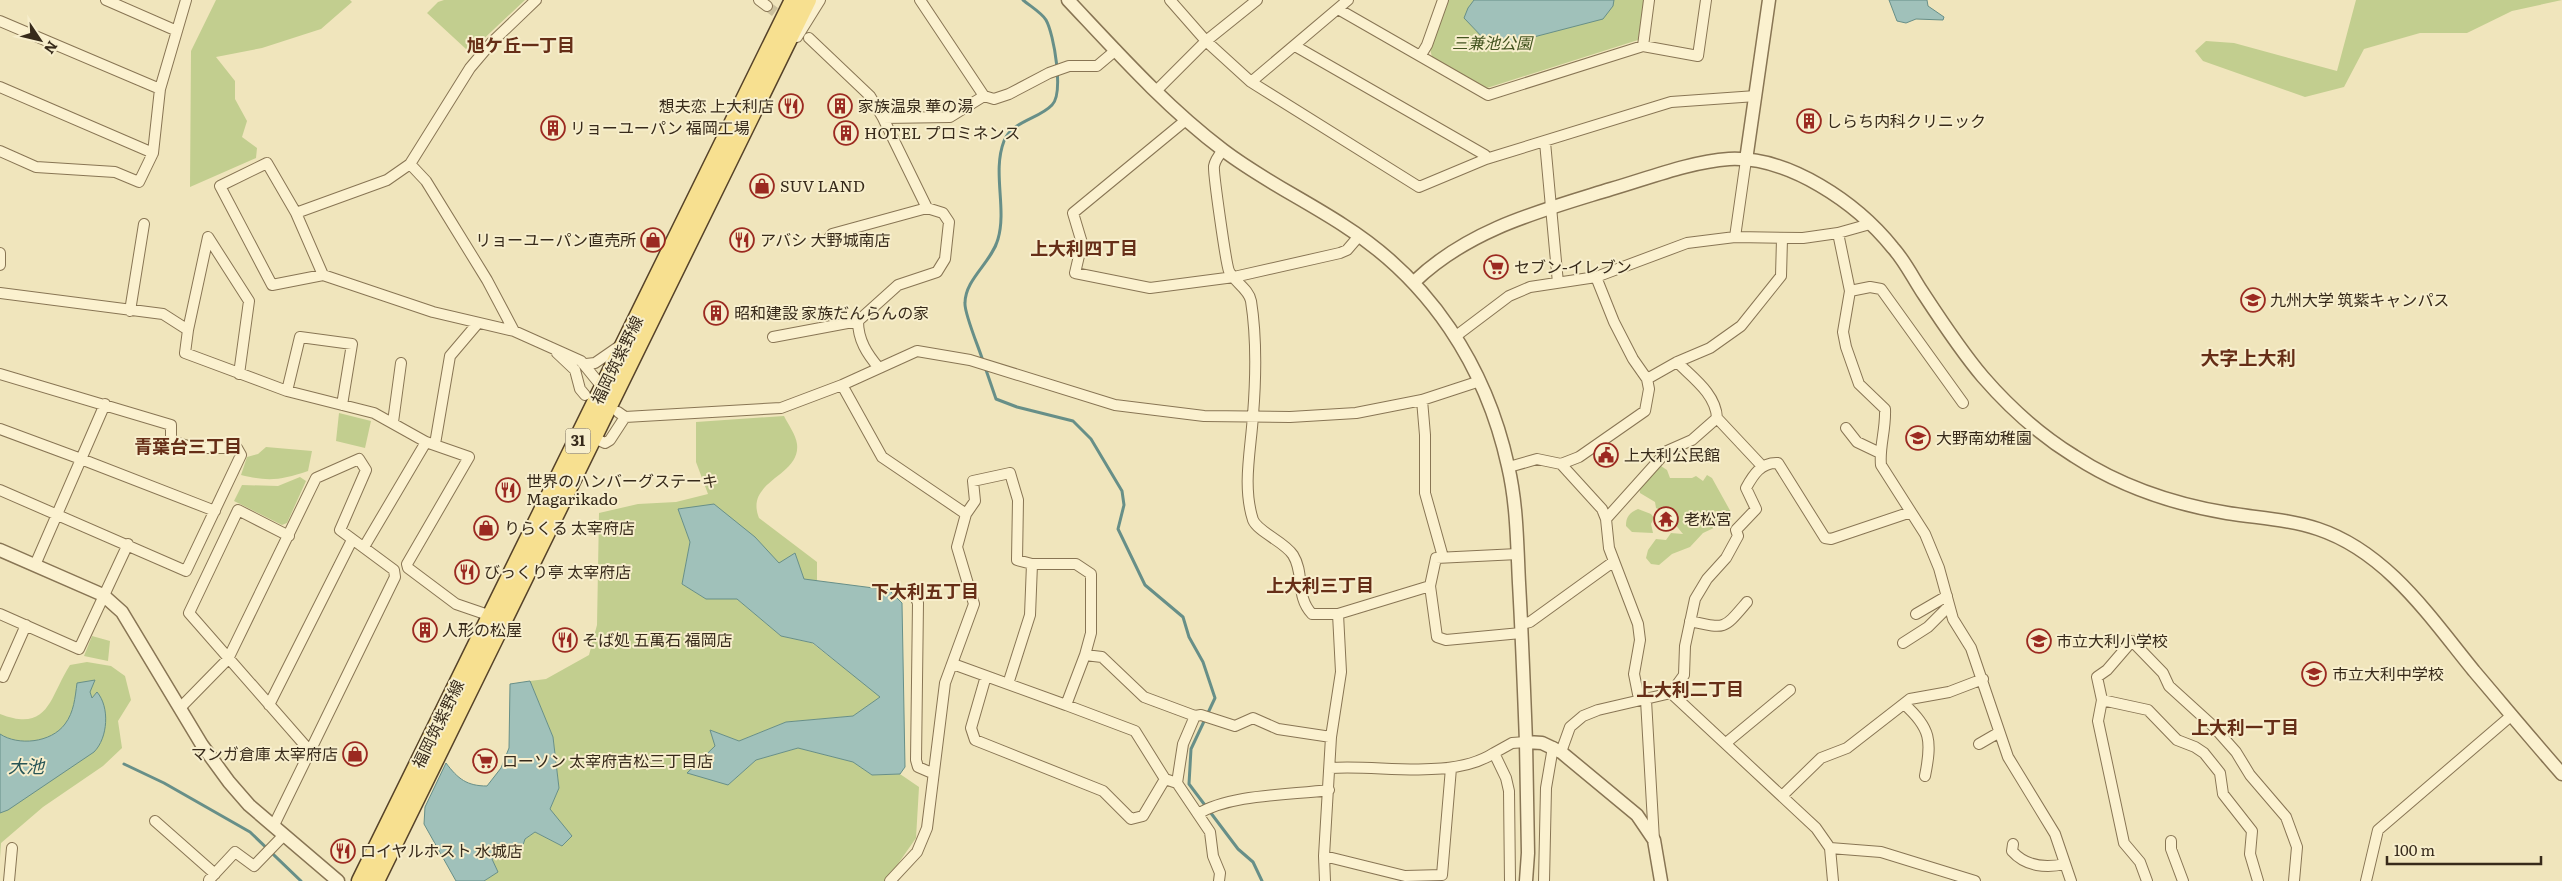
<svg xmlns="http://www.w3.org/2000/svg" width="2562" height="881" font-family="Literata,'Noto Sans JP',serif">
	<rect width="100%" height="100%" fill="#f0e5bc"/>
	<path fill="#c2ce8f" d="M216 0H350L352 2 321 29 262 48 216 57 235 81V99L247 121 242 137 257 148 256 158 190 187 191 51Z
		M444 0H525L475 47 466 49 427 13 438 2Z
		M1447 0H1644L1638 40 1487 88 1432 57 1430 49Z
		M2356 0H2562L2512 11 2467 33H2420L2364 49 2344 87 2305 97 2203 61 2195 51 2206 41 2234 43 2337 71Z
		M339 413 371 421 365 448 336 441Z
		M784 416C788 424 796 435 797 444 801 477 744 480 759 518L817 562V582L804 579 795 553 779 564 755 537 678 509 690 542 682 584 706 599H737L781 636 812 643 881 697 853 716 786 722 739 741 710 730 728 785 756 760 798 748 853 762 872 775 900 774 919 787 916 838 886 881H484L498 872 492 859 509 850 522 848 525 839 535 832 562 846 550 809 559 788 553 737 530 681 546 679 589 655 597 625 599 513 638 504 676 502 708 494 696 462V422Z
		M266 447 312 451 308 471C281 480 269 482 241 475L247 457 258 454Z
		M1661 466 1667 470 1670 478H1692L1696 476 1703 481 1707 475 1712 478 1732 514 1731 520 1703 533 1690 547 1672 554 1659 565 1651 564 1646 558 1648 550 1656 539 1666 540 1671 533 1683 534 1665 512 1656 508 1655 502 1640 493 1639 486Z
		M300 477 306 481 287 523 282 525 234 501 242 485 278 486Z
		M1638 509 1651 514 1654 518 1651 524 1653 533 1632 532 1626 526C1626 517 1629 513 1638 509Z
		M92 636 110 641 108 661 84 656Z
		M87 662 111 666 125 676 131 700 118 721 122 748 103 766 43 807 1 843 0 858V714C49 733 49 698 70 665Z"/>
	<path fill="#a0c1ba" stroke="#678f88" d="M1474 0H1614L1613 6 1603 19 1503 45 1486 41 1464 18 1468 8Z
		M1889 0H1927L1928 6 1944 17 1943 20 1916 19 1906 23 1897 21Z
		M714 504 755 537 779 563 795 553 804 579 889 590 902 603 905 767 900 774 872 775 853 762 798 748 756 760 728 785 687 773 715 746 710 730 739 741 786 722 853 716 880 697 813 643 781 636 737 599H706L682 584 690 542 678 509Z
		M95 680 90 692 92 698 97 692C110 707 108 738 94 752L8 810 0 813V734C18 746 51 743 65 724 74 712 75 698 77 683Z
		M530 681 553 737 559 788 550 809 572 836 562 846 535 832 525 839 522 848 509 850 492 859 498 872 484 881H456L424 824 425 807 446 763C458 779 467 786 487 786L501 768 509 748 510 684Z"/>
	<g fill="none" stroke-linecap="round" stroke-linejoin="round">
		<path stroke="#678f88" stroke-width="3" d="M983 361C979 348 964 313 965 303 965 279 992 262 998 239 1007 208 992 172 1004 141 1012 121 1039 119 1052 105 1064 93 1054 34 1046 20 1042 13 1030 6 1023 0
			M985 367 996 399 1017 407 1073 421 1091 439 1122 491 1124 505 1118 529 1145 585 1183 617 1189 637 1203 662 1215 698 1191 749 1189 784 1238 849 1253 862 1262 881
			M124 764 164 783 250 832 301 881"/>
		<path stroke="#cbc09c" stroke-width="10" stroke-dasharray="10 5" stroke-linecap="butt" d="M767 6 787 21"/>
		<g stroke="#887554" stroke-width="12">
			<path id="minor" d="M106 0 177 31
				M759 0 767 6
				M920 0 984 96
				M1170 0 1206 41 1251 82 1419 187 1486 159 1671 102 1756 96
				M1338 9 1488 95 1643 46 1698 56 1706 0
				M0 21 160 89
				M797 37 820 0
				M809 38 870 96 883 118 927 208 943 213 949 222 945 259 937 272 898 285 858 321C858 340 867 354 879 368
				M1295 46 1485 155 1486 159
				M1643 46 1649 0
				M1421 55 1427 45 1443 0
				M1251 82 1348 0
				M0 87 153 153
				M1156 91 1206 41 1257 0
				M883 118 950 117 984 96 994 99 1009 94 1049 73 1069 66H1097L1116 50
				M1186 120 1073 213 1082 243 1075 273 1150 288 1234 277 1340 253 1347 250 1359 236
				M1545 142 1558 283
				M1223 150C1219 155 1215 160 1214 166 1213 172 1226 264 1229 271 1234 282 1249 289 1251 301 1257 339 1256 377 1253 415 1251 449 1242 486 1253 520 1258 532 1285 542 1293 555 1305 574 1295 596 1312 614H1338L1430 586 1436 558 1518 554
				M0 151 36 167 115 172 139 182 153 153 160 89 186 0
				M410 164 426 181 487 280 514 331
				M296 213 387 180 410 164 470 68 492 42 536 0
				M1870 224 1838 233 1850 291 1843 332 1846 347 1859 384 1885 409C1886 430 1879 447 1881 465L1925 534 1939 568 1953 619 1971 648 2008 757 2055 834 2071 881
				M1735 237 1746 160
				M826 242 832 234 927 208
				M0 253V265
				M323 275 296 213 267 163 220 186 272 285 323 275 433 312 514 331 581 361 603 388
				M1850 291 1870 287 1881 289 1963 403
				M0 293 163 314 188 330 185 353 287 391 374 413 426 442 469 457 407 564 408 568 456 604 491 616
				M130 311 144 224
				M188 330 208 237 249 301 239 374
				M1456 336 1509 296 1530 287 1596 277 1687 243 1735 237 1803 238 1838 233
				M773 337 858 321
				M557 353 575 370 580 389 585 395
				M1677 362C1693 378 1716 394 1717 418L1762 466
				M586 364 595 363 621 345
				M0 374 171 425V441L195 448H237L241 455 186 571 0 490
				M1647 379 1677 362 1710 348 1741 326 1781 276 1782 239
				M842 385 882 457 966 514
				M287 391 300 337 352 344 342 405
				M1422 400 1425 435V493L1443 557
				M618 412 625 417 781 408 842 385 917 351 970 360 1115 405 1204 416 1290 417 1356 413 1422 400 1480 381
				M393 422 401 363
				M1846 428 1857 442 1880 453
				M0 429 81 459 215 511
				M594 438 605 443 610 440 625 417
				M435 444 450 356 478 323
				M1561 464 1602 509 1606 519 1609 548 1638 624 1640 640 1634 674 1638 694 1646 700
				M1509 467 1537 459 1561 464 1579 457 1645 411 1649 389 1647 379 1633 359 1614 322 1596 277
				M1606 519 1667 451 1692 440 1717 418
				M289 536 238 510 189 613 309 750
				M364 547 426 442
				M35 565 105 404
				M1430 586 1437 637 1446 640 1521 633
				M913 592 918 603 916 760 918 767 932 773
				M0 614 79 649 128 544
				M1916 614 1947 596
				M1690 621C1726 629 1723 630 1747 602
				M1521 624 1530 622 1613 562
				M1903 643 1928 627 1949 606
				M953 664 1066 705 1085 655
				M986 676 971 728 975 740 1103 791 1131 819 1143 816 1165 779 1177 783 1183 744 1195 716
				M3 677 26 625
				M1008 684 1030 615 1032 564
				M1671 693 1816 828 1830 848 1833 881
				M1646 700 1654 840
				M2102 700 2097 677 2107 670 2132 641 2163 673 2169 686 2213 726 2236 752 2250 775 2286 817 2297 847 2294 881
				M1904 704C1931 728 1932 741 1925 776
				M269 705 352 540
				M1066 705 1135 731 1165 779
				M180 708 228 659 316 478 359 459 366 470 340 530 394 570 395 577 274 825
				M1726 743 1790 690
				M1979 744 1998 733
				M1561 752 1570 727 1583 716 1598 710 1671 693 1684 675 1685 646 1695 599 1707 579 1726 558 1738 536 1736 530 1756 509 1746 488C1753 475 1761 462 1778 463L1825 538 1831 539 1911 512
				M1330 768C1379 764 1451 781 1494 753
				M1177 783 1210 832 1213 856 1220 873 1219 881
				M1783 795 1821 758 1847 748 1910 699 1949 692 1983 679
				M1198 814C1230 794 1290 795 1329 790
				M155 821 215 874
				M2171 841V849L2183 881
				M2013 844 2012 851C2026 867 2047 868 2065 864
				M1830 848 1881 852 1975 881
				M1324 856 1405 876 1442 875 1451 768
				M209 880 235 852 254 866 284 835
				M9 881 12 848
				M890 881 917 852 927 828 945 683 974 604 957 547 966 514 975 501 973 481 1010 473 1018 500 1017 560 1032 564H1076L1091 574V633L1085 655 1102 657 1144 697 1195 716 1201 715 1235 726 1253 718 1278 729 1331 737
				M1325 881 1324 856 1331 737 1341 672 1338 614
				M1510 881 1509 791 1506 778 1494 753 1512 743 1526 742
				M1544 881 1546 788 1553 747
				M2147 881 2140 862 2124 843 2098 721 2102 700 2148 710 2177 740 2195 747 2204 753 2220 773 2223 794 2252 831 2250 854 2258 881
				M2366 881 2378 830 2512 715"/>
		</g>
		<g stroke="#887554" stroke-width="15">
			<path id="tertiary" d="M1068 0C1117 52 1166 107 1223 150 1261 179 1303 199 1343 225 1430 280 1486 366 1508 466 1517 504 1517 543 1519 583 1522 636 1524 689 1526 742L1542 743 1561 752 1637 815 1654 840 1661 881
				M1746 160 1769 0
				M1414 282C1469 229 1540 211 1611 189 1649 178 1689 162 1729 159 1789 156 1857 203 1893 248 1904 260 1912 276 1921 290 1940 319 1960 350 1983 377 2009 407 2040 435 2074 456 2120 486 2173 504 2227 513 2257 518 2288 519 2318 529 2387 552 2430 617 2474 671 2503 705 2532 740 2562 774
				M0 550 103 595 122 612 202 745 229 782 249 805 338 881
				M1526 742 1528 853 1526 881"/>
		</g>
		<g stroke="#554229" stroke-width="19">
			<path id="primary" d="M360 881 793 0
				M376 881 808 0"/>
		</g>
		<use href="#minor" stroke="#fbf1cf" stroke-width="10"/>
		<use href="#tertiary" stroke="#fbf1cf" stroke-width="12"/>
		<use href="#primary" stroke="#f7e090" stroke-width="16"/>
	</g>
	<defs>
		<g id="restaurant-ring" transform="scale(1.25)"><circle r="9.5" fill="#f7eecc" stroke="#9b2a21" stroke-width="1.5"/><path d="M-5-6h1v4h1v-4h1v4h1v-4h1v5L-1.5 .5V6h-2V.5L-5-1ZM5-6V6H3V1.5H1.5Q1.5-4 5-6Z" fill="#9b2a21"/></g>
		<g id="building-ring" transform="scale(1.25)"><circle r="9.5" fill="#f7eecc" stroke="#9b2a21" stroke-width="1.5"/><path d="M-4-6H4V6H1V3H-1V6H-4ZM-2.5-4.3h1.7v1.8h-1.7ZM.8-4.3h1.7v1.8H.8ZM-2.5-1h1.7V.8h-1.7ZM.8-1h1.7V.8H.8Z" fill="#9b2a21"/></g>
		<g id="shop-ring" transform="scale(1.25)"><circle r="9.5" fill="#f7eecc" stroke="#9b2a21" stroke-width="1.5"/><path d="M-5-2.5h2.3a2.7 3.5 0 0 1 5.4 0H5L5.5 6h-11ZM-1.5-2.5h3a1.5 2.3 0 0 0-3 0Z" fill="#9b2a21"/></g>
		<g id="supermarket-ring" transform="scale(1.25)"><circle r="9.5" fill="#f7eecc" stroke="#9b2a21" stroke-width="1.5"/><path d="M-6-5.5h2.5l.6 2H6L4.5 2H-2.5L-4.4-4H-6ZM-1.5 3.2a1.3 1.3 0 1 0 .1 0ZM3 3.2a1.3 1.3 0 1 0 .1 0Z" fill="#9b2a21"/></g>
		<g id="university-ring" transform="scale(1.25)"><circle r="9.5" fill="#f7eecc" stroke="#9b2a21" stroke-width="1.5"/><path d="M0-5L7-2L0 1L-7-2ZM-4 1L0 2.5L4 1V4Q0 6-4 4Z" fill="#9b2a21"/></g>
		<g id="school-ring" transform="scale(1.25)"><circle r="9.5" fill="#f7eecc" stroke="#9b2a21" stroke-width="1.5"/><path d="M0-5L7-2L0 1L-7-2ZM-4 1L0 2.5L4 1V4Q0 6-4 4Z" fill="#9b2a21"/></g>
		<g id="civic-ring" transform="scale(1.25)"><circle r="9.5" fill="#f7eecc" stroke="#9b2a21" stroke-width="1.5"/><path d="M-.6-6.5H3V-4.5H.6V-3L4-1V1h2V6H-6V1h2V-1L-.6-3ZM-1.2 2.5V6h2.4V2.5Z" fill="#9b2a21"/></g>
		<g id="temple-ring" transform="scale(1.25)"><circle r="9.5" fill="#f7eecc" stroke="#9b2a21" stroke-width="1.5"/><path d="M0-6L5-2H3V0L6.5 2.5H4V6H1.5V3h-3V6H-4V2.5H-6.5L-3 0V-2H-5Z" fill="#9b2a21"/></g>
	</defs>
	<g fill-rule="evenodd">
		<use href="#restaurant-ring" x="791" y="106"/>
		<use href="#building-ring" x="840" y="106"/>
		<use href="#building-ring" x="1809" y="121"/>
		<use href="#building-ring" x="553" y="128"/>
		<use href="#building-ring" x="846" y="133"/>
		<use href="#shop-ring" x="762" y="186"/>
		<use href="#shop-ring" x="653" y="240"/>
		<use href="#restaurant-ring" x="742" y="240"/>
		<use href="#supermarket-ring" x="1496" y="267"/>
		<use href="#university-ring" x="2253" y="300"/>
		<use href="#building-ring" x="716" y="313"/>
		<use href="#school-ring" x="1918" y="438"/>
		<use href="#civic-ring" x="1606" y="455"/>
		<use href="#restaurant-ring" x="508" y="490"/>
		<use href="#temple-ring" x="1666" y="519"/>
		<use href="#shop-ring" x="486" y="528"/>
		<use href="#restaurant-ring" x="467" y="572"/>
		<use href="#building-ring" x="425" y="630"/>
		<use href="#restaurant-ring" x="565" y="640"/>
		<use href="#school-ring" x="2039" y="641"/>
		<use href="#school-ring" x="2314" y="674"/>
		<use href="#shop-ring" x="355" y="754"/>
		<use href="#supermarket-ring" x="485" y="761"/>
		<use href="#restaurant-ring" x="343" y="851"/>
	</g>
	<g text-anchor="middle" stroke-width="4" stroke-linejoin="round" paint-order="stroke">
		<rect fill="#f7eecc" stroke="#71654f" stroke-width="1" x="565.5" y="428.5" width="25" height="25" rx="4"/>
		<g font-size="15" font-weight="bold" fill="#372a1a">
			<text x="578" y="446">31</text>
		</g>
		<g font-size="16" font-style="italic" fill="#435420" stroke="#f7eecc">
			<text x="1492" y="49">三兼池公園</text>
		</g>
		<g font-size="16" fill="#372a1a" stroke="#f7eecc" text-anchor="start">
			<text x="774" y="112" text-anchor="end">想夫恋 上大利店</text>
			<text x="858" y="112">家族温泉 華の湯</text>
			<text x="1826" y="127">しらち内科クリニック</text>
			<text x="570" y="134">リョーユーパン 福岡工場</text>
			<text x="864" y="139">HOTEL プロミネンス</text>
			<text x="780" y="192">SUV LAND</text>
			<text x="636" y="246" text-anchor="end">リョーユーパン直売所</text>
			<text x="760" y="246">アバシ 大野城南店</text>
			<text x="1514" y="273">セブン-イレブン</text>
			<text x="2270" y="306">九州大学 筑紫キャンパス</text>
			<text x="734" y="319">昭和建設 家族だんらんの家</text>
			<text x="1936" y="444">大野南幼稚園</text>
			<text x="1624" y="461">上大利公民館</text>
			<text x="526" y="487">世界のハンバーグステーキ<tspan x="526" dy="18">Magarikado</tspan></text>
			<text x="1684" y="525">老松宮</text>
			<text x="504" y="534">りらくる 太宰府店</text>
			<text x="484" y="578">びっくり亭 太宰府店</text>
			<text x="442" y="636">人形の松屋</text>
			<text x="582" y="646">そば処 五萬石 福岡店</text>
			<text x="2056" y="647">市立大利小学校</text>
			<text x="2332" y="680">市立大利中学校</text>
			<text x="338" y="760" text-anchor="end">マンガ倉庫 太宰府店</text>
			<text x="502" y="767">ローソン 太宰府吉松三丁目店</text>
			<text x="360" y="857">ロイヤルホスト 水城店</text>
		</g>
		<g font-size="16" fill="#372a1a" stroke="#f7eecc">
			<text transform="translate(617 360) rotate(-64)" y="6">福岡筑紫野線</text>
			<text transform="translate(438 724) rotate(-64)" y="6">福岡筑紫野線</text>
		</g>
		<g font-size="18" font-weight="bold" fill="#662e17" stroke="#f7eecc">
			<text x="521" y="52">旭ケ丘一丁目</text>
			<text x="1084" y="255">上大利四丁目</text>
			<text x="188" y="453">青葉台三丁目</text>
			<text x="1320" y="592">上大利三丁目</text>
			<text x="925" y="598">下大利五丁目</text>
			<text x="1690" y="696">上大利二丁目</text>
			<text x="2245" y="734">上大利一丁目</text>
		</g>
		<g font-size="18" font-style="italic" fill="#285657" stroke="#f7eecc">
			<text x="26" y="773">大池</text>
		</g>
		<g font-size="19" font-weight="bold" fill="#662e17" stroke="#f7eecc">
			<text x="2248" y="365">大字上大利</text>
		</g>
	</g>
	<g transform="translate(40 40) rotate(125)" stroke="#f7eecc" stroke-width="4" paint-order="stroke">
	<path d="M0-4L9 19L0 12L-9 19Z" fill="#372a1a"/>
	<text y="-8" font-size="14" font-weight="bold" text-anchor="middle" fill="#372a1a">N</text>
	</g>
	<path d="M2387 856v8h154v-8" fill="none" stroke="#372a1a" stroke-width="2.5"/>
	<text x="2394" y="856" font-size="15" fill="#372a1a" stroke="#f7eecc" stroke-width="4" paint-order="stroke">100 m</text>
</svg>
